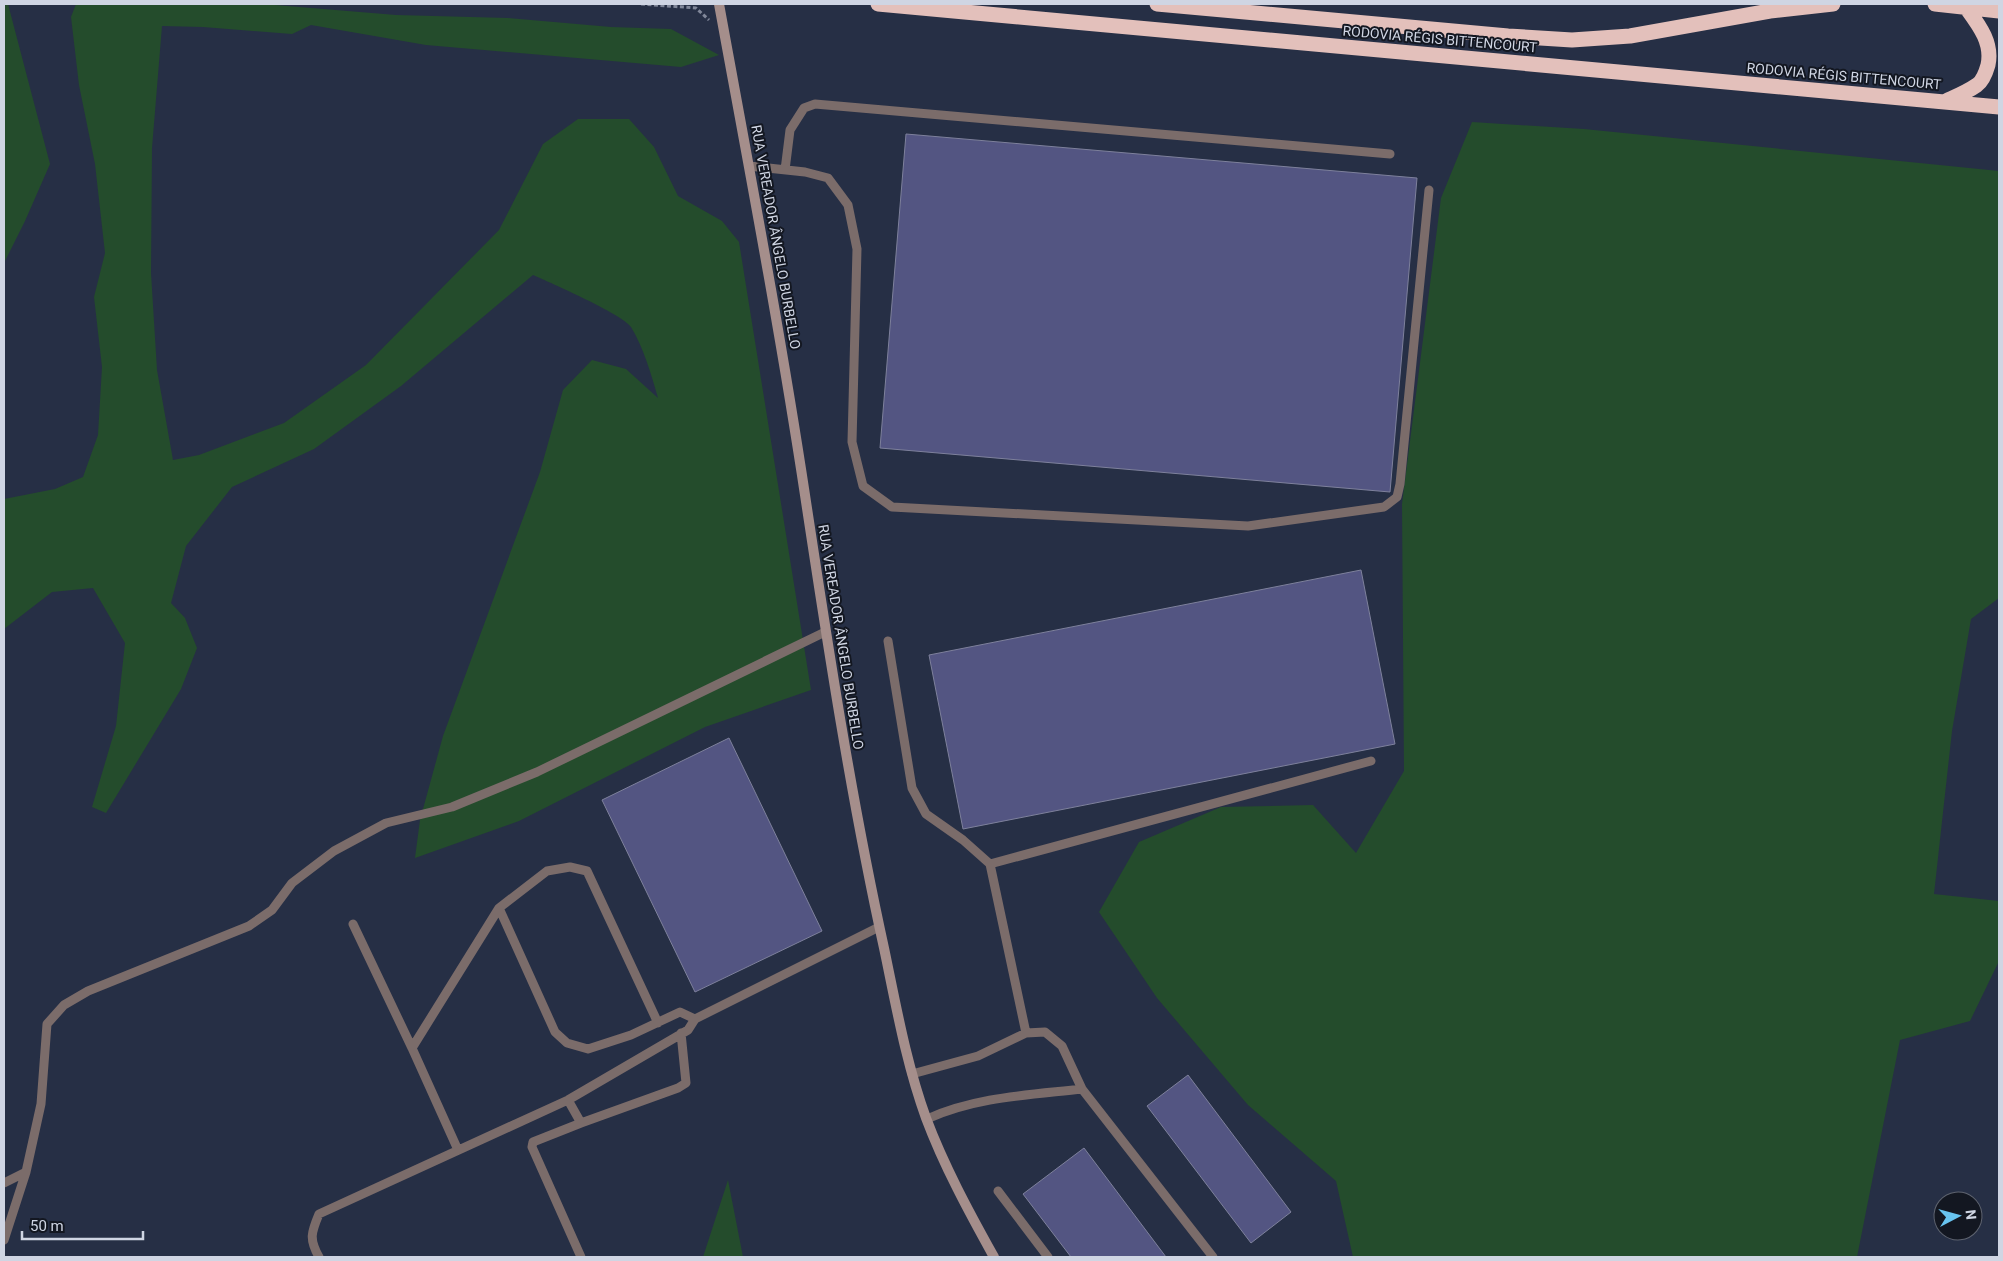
<svg xmlns="http://www.w3.org/2000/svg" width="2003" height="1261" font-family="Roboto,sans-serif">
	<rect width="100%" height="100%" fill="#262f45"/>
	<path fill="#244c2c" d="M4 4H8L50 164 25 221 4 263Z
		M76 4H263L396 15 508 18 611 27 671 29 719 55 681 67 426 45 311 25 292 34 203 27 162 26 152 148 151 273 157 370 173 460 199 455 284 423 366 365 499 230 543 144 578 119H629L654 147 678 196 722 221 739 242 811 690 705 727 519 821 415 858 420 820 443 736 540 472 563 390 592 360 626 369 658 398C652 377 643 346 631 327 622 314 551 283 533 275L401 386 314 449 232 487 186 546 171 603 185 618 197 648 181 689 106 813 92 807 116 726 125 643 93 588 52 592 4 629V499L55 489 83 477 98 435 102 367 94 297 105 253 95 164 79 85 71 17Z
		M1472 122 1584 129 1999 171V598L1971 619 1952 731 1934 894 1999 901V961L1970 1021 1900 1040 1857 1257H1353L1336 1181 1248 1105 1157 998 1099 912 1139 842 1221 807 1313 805 1356 853 1404 771 1402 504 1441 198Z
		M728 1180 743 1257H703Z"/>
	<path fill="#535582" stroke="#7e819c" d="M906 134 1417 178 1390 492 880 448Z
		M1361 570 1395 744 963 829 929 655Z
		M729 738 822 931 695 992 602 800Z
		M1188 1075 1291 1212 1251 1243 1147 1106Z
		M1084 1148 1166 1257H1071L1023 1194Z"/>
	<g fill="none" stroke-linecap="round" stroke-linejoin="round">
		<path stroke="#808799" stroke-width="3" stroke-dasharray="4 2.5" stroke-linecap="butt" d="M641 4 696 8 709 20"/>
		<path stroke="#7b6c6a" stroke-width="9" d="M749 166 805 172 828 178 848 205 857 249 852 442 863 486 892 507 1248 526 1384 507 1397 497 1400 484 1429 190
			M785 170 790 130 804 108 815 104 1390 154
			M888 641 912 788 926 814 963 840 990 864 1026 1033 978 1056 912 1074
			M990 864 1371 761
			M499 908 555 1032 567 1043 588 1049 631 1035 680 1012 695 1019
			M353 924 412 1048
			M695 1019 879 927
			M1026 1033 1045 1032 1062 1046 1082 1089 1213 1257
			M568 1100 581 1123 678 1088 686 1083 681 1033
			M927 1119C975 1097 1029 1095 1082 1089
			M458 1150 412 1048 499 908 547 871 570 867 587 871 658 1023
			M4 1183 26 1172
			M998 1191 1048 1257
			M4 1240 26 1172 41 1104 47 1024 64 1005 88 991 249 926 272 910 292 883 334 851 386 823 452 807 537 772 825 632
			M319 1257C309 1239 311 1233 319 1214L568 1100 688 1030 695 1019
			M581 1257 532 1147 533 1142 581 1123"/>
		<path stroke="#a58e8b" stroke-width="10" d="M719 4C749 168 780 330 805 495 828 647 851 798 884 948 896 1005 906 1063 926 1118 944 1166 969 1212 994 1257"/>
		<path stroke="#e3c0bb" stroke-width="15" d="M878 4 1999 107
			M1157 4 1508 36 1572 40 1630 36 1770 11 1833 4
			M1935 4 1999 11
			M1946 101C1957 96 1967 92 1977 85 1983 81 1986 72 1988 65 1993 42 1978 24 1965 6"/>
	</g>
	<g text-anchor="middle" stroke-width="4" stroke-linejoin="round" paint-order="stroke">
		<g font-size="14" fill="#cfd5e3" stroke="#131721">
			<text transform="translate(1440 39) rotate(5)" y="5">RODOVIA RÉGIS BITTENCOURT</text>
			<text transform="translate(1844 76) rotate(5)" y="5">RODOVIA RÉGIS BITTENCOURT</text>
			<text transform="translate(776 237) rotate(80)" y="5">RUA VEREADOR ÂNGELO BURBELLO</text>
			<text transform="translate(841 637) rotate(81)" y="5">RUA VEREADOR ÂNGELO BURBELLO</text>
		</g>
	</g>
	<rect width="2003" height="1261" fill="none" stroke="#cfd5e3" stroke-width="10"/>
	<g transform="translate(1958 1216) rotate(84)"><circle r="24" fill="#131721" stroke="#5e636f"/>
	<path d="M0-4L9 19L0 12L-9 19Z" fill="#68c4f0"/>
	<text y="-8" font-size="14" font-weight="bold" text-anchor="middle" fill="#cfd5e3">N</text>
	</g>
	<path d="M22 1231v8h121v-8" fill="none" stroke="#cfd5e3" stroke-width="2.5"/>
	<text x="30" y="1231" font-size="15" fill="#cfd5e3" stroke="#131721" stroke-width="4" paint-order="stroke">50 m</text>
</svg>
